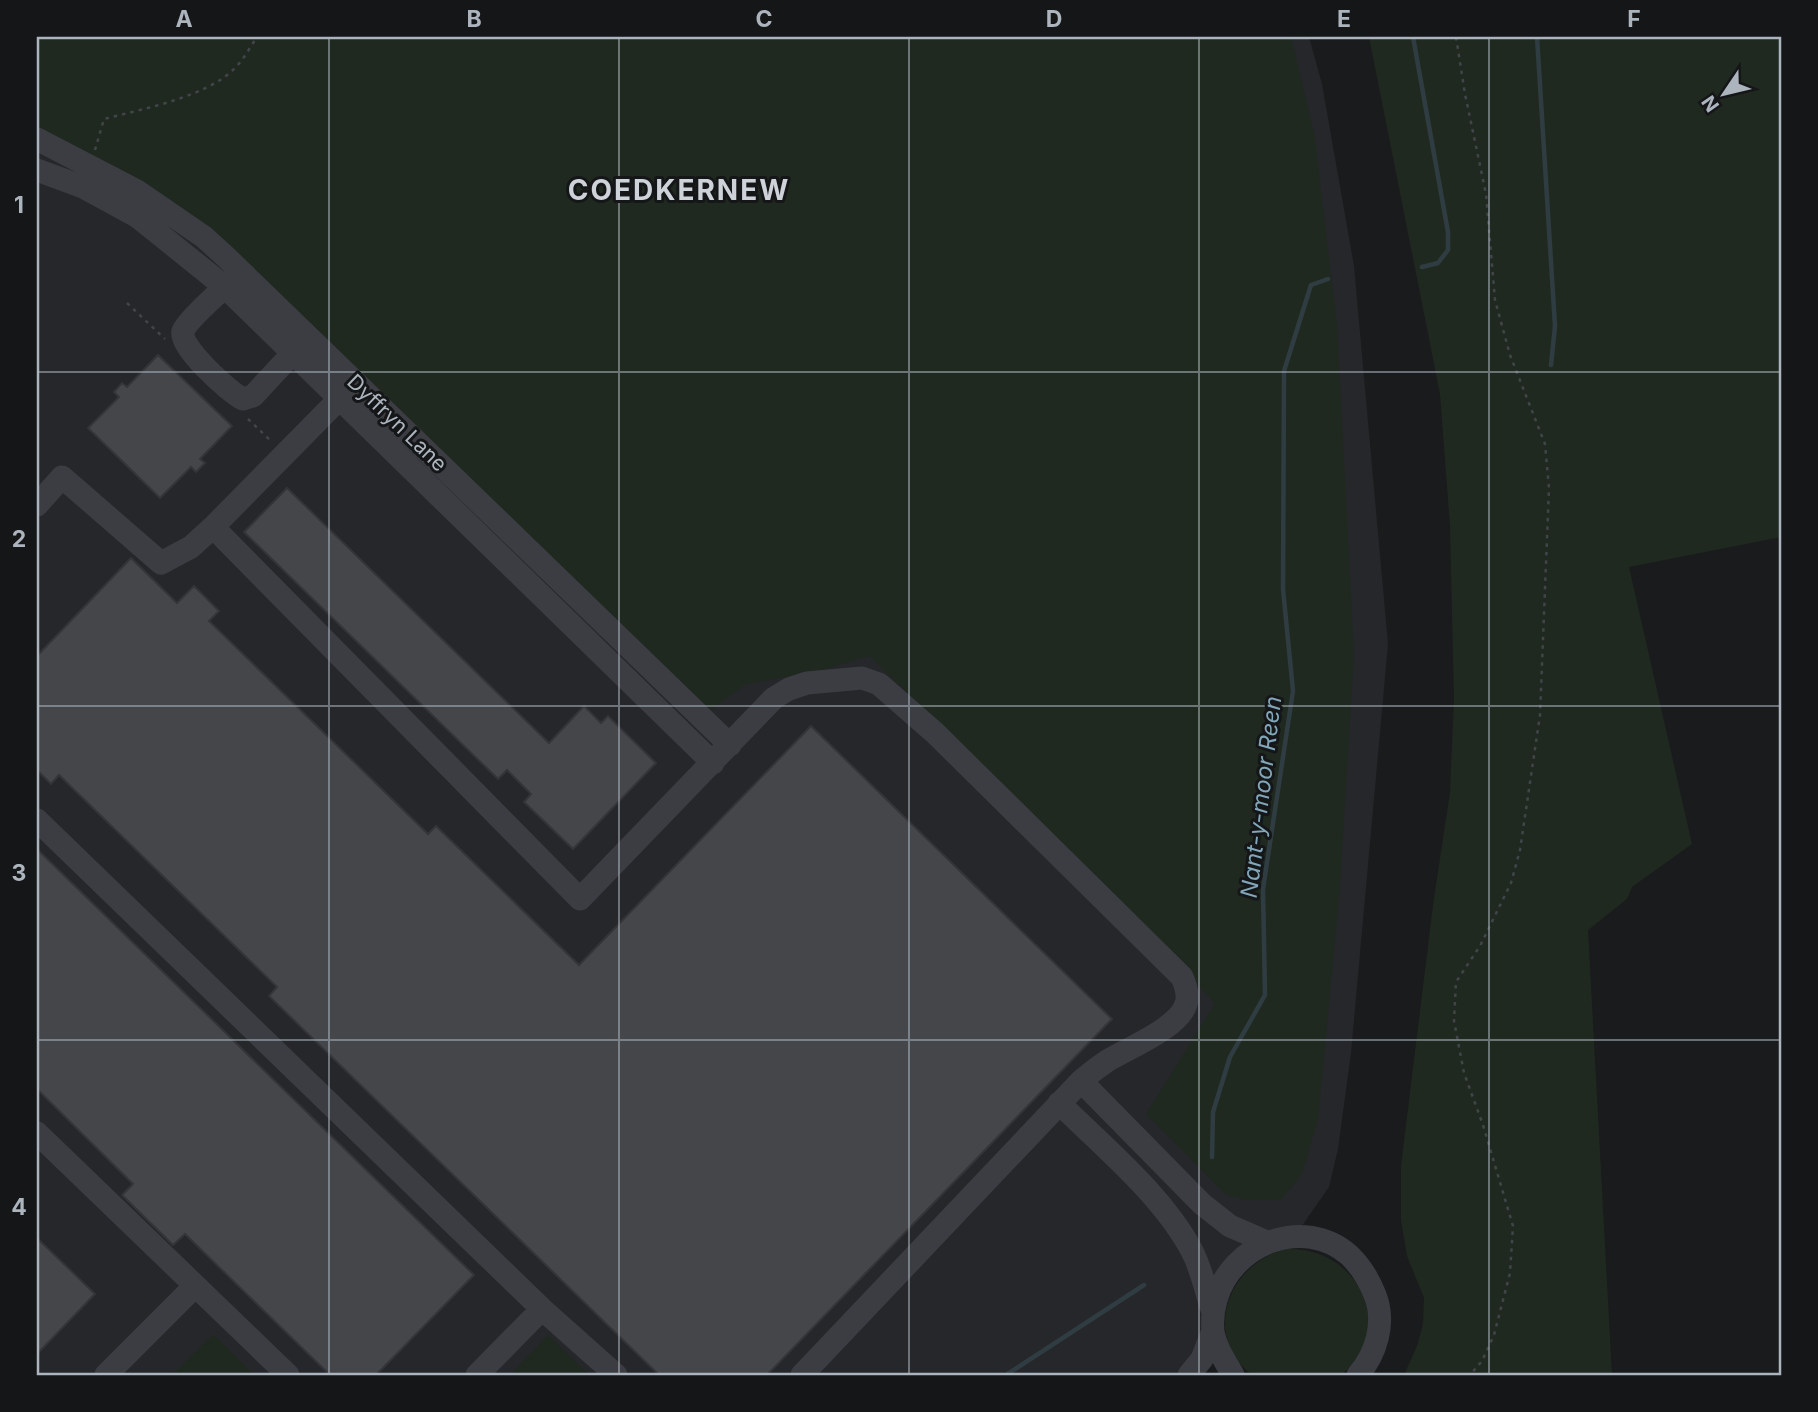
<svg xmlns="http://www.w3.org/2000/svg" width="1818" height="1412" font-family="Inter,sans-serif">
	<rect width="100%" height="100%" fill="#1a1b1d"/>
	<path fill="#26272a" d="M37 37H1309L1322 84 1354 266 1388 644 1351 1053 1338 1149 1329 1187 1295 1236 1236 1262 1189 1375H37Z"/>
	<path fill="#202920" d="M37 37H1291L1314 133 1337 325 1354 655 1339 899 1318 1119 1302 1174 1281 1200H1246L1226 1195 1146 1114 1215 1003 1024 805 869 656 825 669 744 685 710 711 193 219 37 129Z
		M1369 37H1781V537L1629 567 1692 844 1632 887 1627 899 1588 930 1612 1375H1404L1417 1346 1423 1324 1424 1298 1407 1256 1401 1220V1166L1433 905 1450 792 1454 699 1450 526 1440 394Z
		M1287 1249C1358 1246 1399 1330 1341 1375H1252C1200 1335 1229 1262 1287 1249Z
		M213 1334 254 1375H172Z
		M548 1335 589 1375H510Z"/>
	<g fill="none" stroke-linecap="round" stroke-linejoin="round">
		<path stroke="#2f3d43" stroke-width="4.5" d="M1413 37 1448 232V250L1438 263 1422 267
			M1537 37 1555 326 1551 365
			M1212 1157 1213 1112 1230 1057 1265 995 1263 889 1293 691 1283 589 1284 371 1311 285 1328 279
			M1006 1375 1144 1285"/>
	</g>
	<path fill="#44464a" stroke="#343539" stroke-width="2" d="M158 355 232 426 200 459 205 463 196 472 191 467 160 498 88 428 119 397 114 392 122 383 127 387Z
		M287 488 549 743 584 706 601 723 608 716 656 763 573 849 524 802 531 794 507 770 498 779 244 532Z
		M131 558 177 603 194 586 219 611 209 621 428 834 436 826 579 965 811 726 1112 1019 767 1375H659L269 996 277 987 59 775 51 784 37 770V656Z
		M37 849 474 1275 376 1375H330L185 1234 173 1245 122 1195 133 1184 37 1089Z
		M37 1238 95 1294 37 1354Z"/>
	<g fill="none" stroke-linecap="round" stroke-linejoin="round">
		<path stroke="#41454a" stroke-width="2.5" stroke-dasharray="3.5 5" stroke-linecap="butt" d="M1456 37 1465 94 1486 194 1495 300 1510 355 1545 444 1549 488 1540 715 1520 850 1511 883 1480 946 1456 982 1454 1021 1464 1073 1483 1125 1513 1226 1510 1273 1494 1335 1482 1361 1470 1375
			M95 150 104 119C142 109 207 97 235 68 244 59 250 47 257 37
			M127 303 165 339
			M248 419 271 441"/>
		<path stroke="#3b3d43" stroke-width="23" d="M37 139 137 191 204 237 227 258 730 745
			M37 170 83 187 138 217 225 287 713 763
			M225 287C215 296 187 321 183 331 177 345 230 393 243 399L253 396 293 353
			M355 383 213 527 580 899 774 698 789 689 807 683 862 678 879 684 935 733 1182 977C1186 986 1189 995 1186 1004 1179 1028 1128 1048 1107 1061 1098 1067 1089 1074 1081 1081L802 1375
			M37 505 62 477 161 563 191 547 213 527
			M37 820 542 1309 616 1375
			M1081 1081 1202 1204 1230 1226 1267 1242
			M1059 1103C1104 1147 1163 1196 1192 1251 1202 1270 1206 1293 1213 1312
			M37 1133 288 1375
			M106 1375 195 1286
			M477 1375 542 1309
			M1189 1375 1202 1359 1213 1331
			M1233 1375C1225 1361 1216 1348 1213 1332 1212 1321 1213 1310 1216 1300 1231 1244 1304 1215 1349 1255 1362 1267 1369 1280 1375 1295 1386 1323 1376 1354 1358 1375"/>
	</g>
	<path fill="none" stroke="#acb4bd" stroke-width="2" stroke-opacity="0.55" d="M329 37V1375M619 37V1375M909 37V1375M1199 37V1375M1489 37V1375M37 372H1781M37 706H1781M37 1040H1781"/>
	<g text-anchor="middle" stroke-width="6" stroke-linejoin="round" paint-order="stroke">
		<g font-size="21" fill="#acb4bd" stroke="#151618">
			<text transform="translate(397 423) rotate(44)" y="7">Dyffryn Lane</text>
		</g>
		<g font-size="23" font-style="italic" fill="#82a7ba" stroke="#151618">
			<text transform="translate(1261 797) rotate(-83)" y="8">Nant-y-moor Reen</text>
		</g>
		<g font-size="28" font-weight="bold" letter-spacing="2" fill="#ced2d9" stroke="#151618">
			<text x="679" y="200">COEDKERNEW</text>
		</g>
	</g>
	<rect width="1818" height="1412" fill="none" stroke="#151618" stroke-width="77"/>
	<g transform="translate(1724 94) rotate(235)" stroke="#151618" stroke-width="5" paint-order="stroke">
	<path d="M0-5L12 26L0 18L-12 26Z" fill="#acb4bd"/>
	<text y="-10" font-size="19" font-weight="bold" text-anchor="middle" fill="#acb4bd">N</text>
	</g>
	<rect x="38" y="38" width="1742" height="1336" fill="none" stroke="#acb4bd" stroke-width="2.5"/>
	<g font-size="23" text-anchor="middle" font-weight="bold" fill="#acb4bd">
		<text x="184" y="27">A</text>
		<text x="474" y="27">B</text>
		<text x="764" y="27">C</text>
		<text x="1054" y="27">D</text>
		<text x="1344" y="27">E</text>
		<text x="1634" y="27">F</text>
		<text x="19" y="213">1</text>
		<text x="19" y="547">2</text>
		<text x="19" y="881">3</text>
		<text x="19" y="1215">4</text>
	</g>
</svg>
